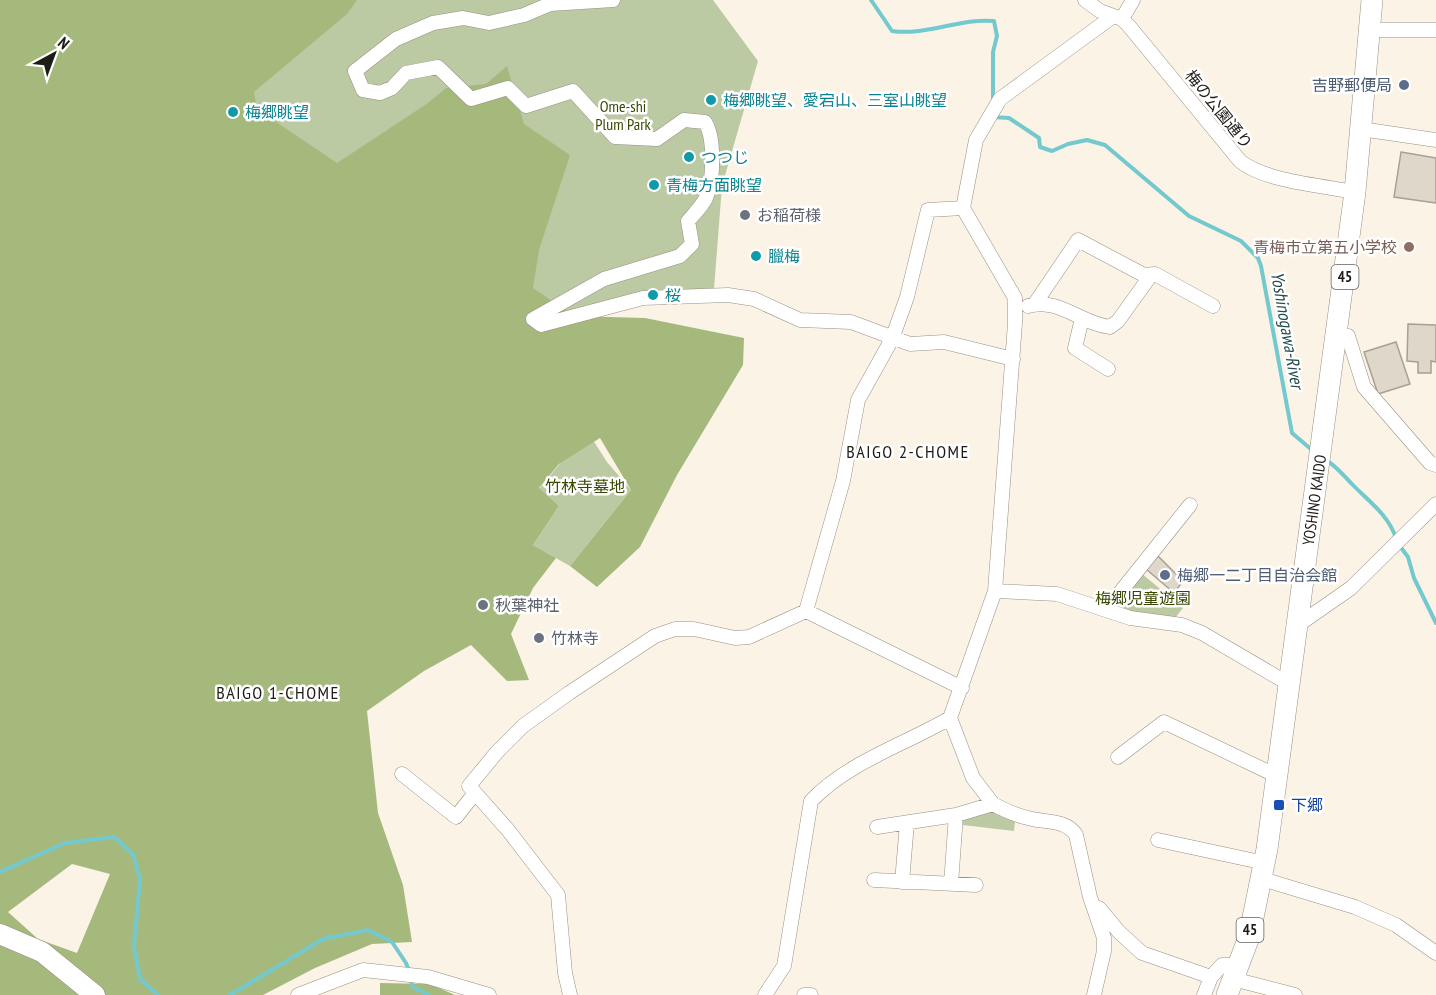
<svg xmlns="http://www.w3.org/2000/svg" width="1436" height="995" font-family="'PT Sans Narrow','Noto Sans JP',sans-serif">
	<rect width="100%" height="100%" fill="#fbf3e6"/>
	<path fill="#bccaa3" d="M327 0H713L758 61 722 186 714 289 544 321 365 169 309 157 237 92Z
		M591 437 607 462 631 490 570 566 533 545 559 506 539 489 563 460Z
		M1141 573 1183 608 1175 618 1137 615 1117 609 1115 604Z
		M991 811 1015 821 1014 831 963 825 962 817Z"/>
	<path fill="#a6b97d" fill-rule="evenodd" d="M0 0H357L347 14 254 92 257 109 337 163 428 103 446 88 486 84 507 66 524 124 570 155 539 250 533 288 574 316 645 318 744 338 743 365 677 475 640 547 597 587 570 566 631 490 600 438 559 464 539 488 559 506 533 545 556 558 533 588 511 634 529 680 507 681 471 645 424 671 367 711 378 813 403 885 412 942 372 944 315 968 263 995H0ZM72 864 110 874 77 953 38 939 8 912Z
		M380 983 430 984 455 995H380Z"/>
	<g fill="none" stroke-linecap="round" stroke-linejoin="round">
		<path stroke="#73c9ce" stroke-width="4" d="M871 0 892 31C926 36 960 18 994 21L997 36 993 52V103
			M993 117 1009 118 1039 138 1040 147 1052 151 1068 144 1087 140 1105 145 1189 216 1241 241 1258 258 1261 266 1292 433 1312 450
			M1326 460C1336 466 1342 474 1351 483 1367 500 1388 514 1396 538
			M1399 545 1408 557 1414 578 1436 623
			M0 872 65 843 114 837 133 854 140 879 134 946 140 979 158 995
			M410 978 413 987 429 995
			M230 995 323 939 368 930 392 942 406 963 409 971"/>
	</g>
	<path fill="#ded7ca" stroke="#a7a094" stroke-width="1.5" d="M1401 152 1436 158V203L1394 197Z
		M1408 324 1436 325V362L1431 361V373H1418V362L1407 361Z
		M1396 342 1410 384 1378 394 1364 352Z
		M1158 556 1183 581 1174 593 1146 569Z"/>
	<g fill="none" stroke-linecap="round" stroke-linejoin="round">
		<g stroke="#979084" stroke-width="15">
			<path id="street" d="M613 0 550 4 524 15 489 23 463 18 433 23 396 39 355 71 363 90 380 93 392 88 406 73 438 67 471 99 508 88 526 106 573 91 615 137 657 139 684 120 705 122C715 138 714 180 706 198 702 206 694 214 688 221L692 244 680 256 604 279 533 319 541 325 643 298 728 295 754 299 800 320 851 322 910 344 944 342 1013 359
				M1085 0 1100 11 1122 19 1129 26 1240 161C1264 181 1323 186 1355 192
				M1122 19 1133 0
				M1371 30H1436
				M1361 129 1436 140
				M963 208 976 140 1000 99 1112 17
				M1034 305 1078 240 1144 275 1155 274 1213 306
				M1028 306C1059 297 1081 324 1110 327L1118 321 1151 275
				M1082 318 1075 348 1108 369
				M1337 335 1348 336 1364 387 1430 463 1436 465
				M995 591 1057 594 1130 618 1182 625 1202 633 1289 684
				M1106 610 1190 505
				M1298 625 1351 588 1436 504
				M962 688 806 611 843 481 858 400 892 339 907 297 928 210 963 208 1015 298V323L995 591 950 718 973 778 993 804
				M1118 757 1164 722 1277 776
				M402 774 456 817 475 793
				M877 827 956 815 993 804C1004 810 1015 815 1028 818 1045 823 1066 819 1076 835L1090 897 1104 938V951L1094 995
				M1158 840 1265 863
				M1262 879 1355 907 1396 925 1436 953
				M874 880 976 885
				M902 882 907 823
				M951 884 956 815
				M1099 908 1119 932 1142 953 1211 977
				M1233 979 1295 995
				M298 995 363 970 428 977 489 995
				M570 995 565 973 558 895 508 830 469 786 497 752 523 726 569 693 655 636 675 629H694L735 638 749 637 806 611
				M765 995 784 966 811 801C848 762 904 745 950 718
				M804 995H811
				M1204 995 1211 977 1222 965H1239"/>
		</g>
		<g stroke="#979084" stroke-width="21">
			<path id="secondary" d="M0 934 42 952 95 995"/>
		</g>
		<g stroke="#979084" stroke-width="22">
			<path id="primary" d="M1227 995 1249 937 1267 849 1355 192 1372 0"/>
		</g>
		<use href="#street" stroke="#fff" stroke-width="14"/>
		<use href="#secondary" stroke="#fff" stroke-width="20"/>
		<use href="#primary" stroke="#fff" stroke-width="21"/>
	</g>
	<g fill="#5c6f8a" stroke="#fff" stroke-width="2">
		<circle cx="1404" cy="85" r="6"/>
		<circle cx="1165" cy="575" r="6"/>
	</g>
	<g fill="#0f9aa8" stroke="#fff" stroke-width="2">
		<circle cx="711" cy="100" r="6"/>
		<circle cx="233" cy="112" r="6"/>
		<circle cx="689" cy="157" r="6"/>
		<circle cx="654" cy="185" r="6"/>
		<circle cx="756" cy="256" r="6"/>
		<circle cx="653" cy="295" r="6"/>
	</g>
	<g fill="#6b7280" stroke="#fff" stroke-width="2">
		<circle cx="745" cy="215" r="6"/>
		<circle cx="483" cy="605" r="6"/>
		<circle cx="539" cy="638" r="6"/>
	</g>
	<circle fill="#8d6e63" stroke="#fff" stroke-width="2" cx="1409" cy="247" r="6"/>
	<rect fill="#1a4fb4" stroke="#fff" stroke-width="2" x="1273" y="799" width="12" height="12" rx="3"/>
	<g text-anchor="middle" stroke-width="5" stroke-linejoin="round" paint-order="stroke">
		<g fill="#fff" stroke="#62605d" stroke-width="1.5">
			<rect x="1331.5" y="265" width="27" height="24" rx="4.5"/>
			<rect x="1236.5" y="918" width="27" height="24" rx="4.5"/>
		</g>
		<g font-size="15" font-weight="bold" fill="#1e1c17">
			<text x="1345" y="282">45</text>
			<text x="1250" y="935">45</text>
		</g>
		<g font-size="16" fill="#4e5e75" stroke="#fff" text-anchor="end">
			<text x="1392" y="91">吉野郵便局</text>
			<text x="1177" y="581" text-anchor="start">梅郷一二丁目自治会館</text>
		</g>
		<g font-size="16" fill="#0d838f" stroke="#fff" text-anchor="start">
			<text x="723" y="106">梅郷眺望、愛宕山、三室山眺望</text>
			<text x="245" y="118">梅郷眺望</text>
			<text x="701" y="163">つつじ</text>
			<text x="666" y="191">青梅方面眺望</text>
			<text x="768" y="262">臘梅</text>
			<text x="665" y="301">桜</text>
		</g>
		<g font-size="16" fill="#384801" stroke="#fff">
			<text x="623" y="112">Ome-shi<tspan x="623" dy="18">Plum Park</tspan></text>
			<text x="585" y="492">竹林寺墓地</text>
			<text x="1143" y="604">梅郷児童遊園</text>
		</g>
		<g font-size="16" fill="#1e1c17" stroke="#fff">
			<text transform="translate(1219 109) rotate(51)" y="6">梅の公園通り</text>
			<text transform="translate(1314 500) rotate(-82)" y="6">YOSHINO KAIDO</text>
		</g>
		<g font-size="16" fill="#5b616d" stroke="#fff" text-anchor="start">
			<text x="757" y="221">お稲荷様</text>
			<text x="495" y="611">秋葉神社</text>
			<text x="551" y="644">竹林寺</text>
		</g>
		<g font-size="16" fill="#785e54" stroke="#fff" text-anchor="end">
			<text x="1397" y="253">青梅市立第五小学校</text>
		</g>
		<g font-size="16" fill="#164399" stroke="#fff" text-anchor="start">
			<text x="1291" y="811">下郷</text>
		</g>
		<g font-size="18" font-style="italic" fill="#244c4f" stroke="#fff">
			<text transform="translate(1287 330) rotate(80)" y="6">Yoshinogawa-River</text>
		</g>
		<g font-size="18" letter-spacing="1.5" fill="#1e1c17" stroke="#fff">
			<text x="908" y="458">BAIGO 2-CHOME</text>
			<text x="278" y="699">BAIGO 1-CHOME</text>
		</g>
	</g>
	<g transform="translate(54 54) rotate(41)" stroke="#ffffff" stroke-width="4.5" paint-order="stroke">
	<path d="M0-4.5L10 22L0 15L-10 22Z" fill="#1e1c17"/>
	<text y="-9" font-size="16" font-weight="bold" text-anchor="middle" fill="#1e1c17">N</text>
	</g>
</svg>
